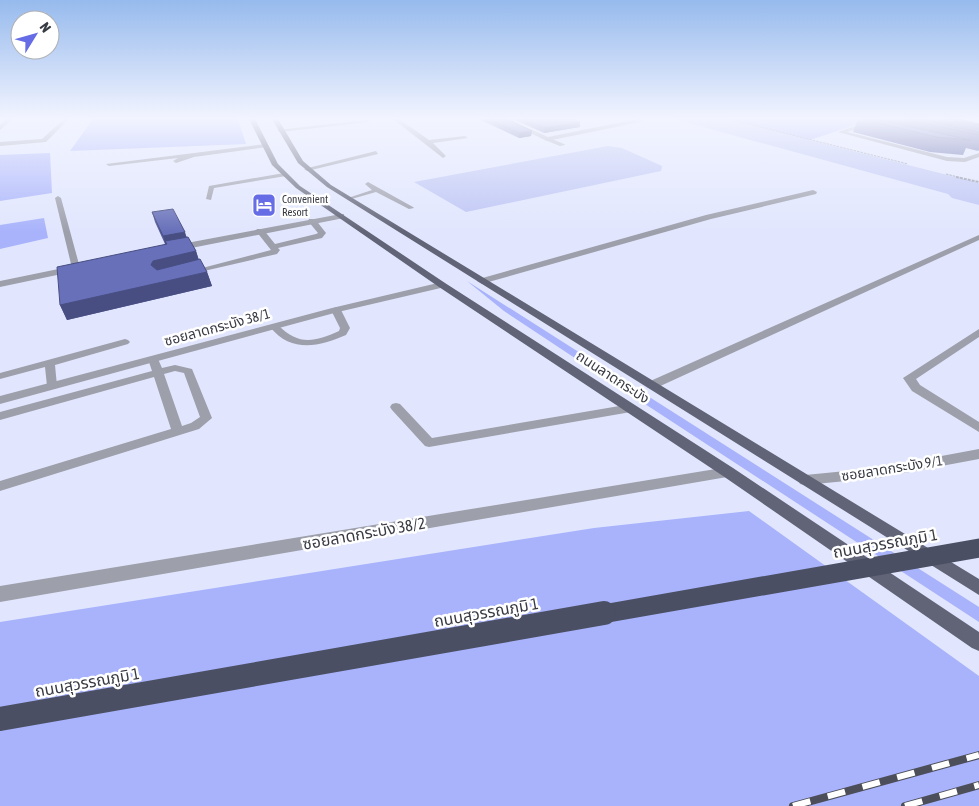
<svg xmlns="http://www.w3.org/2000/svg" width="979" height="806" font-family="'Asap Condensed','Noto Sans Thai',sans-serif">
	<rect width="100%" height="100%" fill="#e1e6fe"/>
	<path fill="#a8b3fb" d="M93 119H238L246 144 70 151Z
		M726 119H873L810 140Z
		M50 153 52 193 0 201V155Z
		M44 218 48 238 0 249V225Z
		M467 281 979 607V622L596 372 504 311Z
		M749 511 979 676V806H0V622L594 528Z"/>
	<path fill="#bcc4f4" d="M674 119H726L979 183V205L952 198 948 194Z
		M608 146 622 148 662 166 661 171 466 212 414 182Z"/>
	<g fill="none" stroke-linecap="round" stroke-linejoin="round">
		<path stroke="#8c90a0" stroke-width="1" stroke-dasharray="2.5 1" stroke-linecap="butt" d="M728 119 908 164
			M946 174 962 178"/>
		<path stroke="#8c90a0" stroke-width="2" stroke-dasharray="3 1" stroke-linecap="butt" d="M956 177 979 182"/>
		<path fill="#9d9faa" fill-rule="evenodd" d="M876 119H884L847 132 947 157 964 158 979 153V157L965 162 947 161 838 132Z
			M367 120 369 122 280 132 277 130Z
			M547 137 564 144 565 145 560 146 545 140Z
			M265 144 267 147 194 157 176 163 173 161 178 158 109 166 106 164Z
			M376 151 378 154 307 171 304 169Z
			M284 173 286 174V176L214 188 211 200 206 199 209 186Z
			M368 182 413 207 414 208 409 209 376 192 348 200V198L372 190 365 184Z
			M58 196 61 198 80 268 79 270 72 268 55 198Z
			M309 219H315L326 233 322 238 278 248 280 250 277 254 191 274 187 272 271 250 256 231 257 229H263L275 244 316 234 318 233 308 221Z
			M336 307 341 310 350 328 346 335C319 347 291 353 270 327L272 325H278C299 346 314 342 339 331L340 328 331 310Z
			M125 339 128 340 130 342 128 344 55 365 57 386 56 388 52 389 47 386 45 367 0 379V373Z
			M153 356 158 359 162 368 175 365 192 369 212 418 199 429 0 491V481L171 429 154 377 0 420V412L152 371 148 359ZM175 371 184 373 200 417 191 423 182 426 164 374Z
			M396 403 400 404 432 438 631 404 637 408 631 412 429 447 425 446 392 410 390 407 392 404Z"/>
		<path fill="#9d9faa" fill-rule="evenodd" d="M7 119H13L0 130V125Z
			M64 119H69L46 142 0 146V142L42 139Z
			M393 119H399L429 140 465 136 468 138 433 143 446 156 443 158Z
			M501 119H508L548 137 637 119 645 121 547 141Z
			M813 190 817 192 816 194 711 219 485 283 482 284 477 281 479 279 706 215Z
			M341 214H344V218L176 251 172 248 176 245Z
			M979 235V240L656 388H648L646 385 648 382Z
			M73 266 78 269 76 271 0 287V281Z
			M442 282 445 283V287L338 312 0 404V396L332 308Z
			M979 329V337L916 379 920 385 979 422V432L912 391 903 378Z
			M979 449V459L877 478 805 485 800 484 798 480 800 476 805 475 877 468Z
			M728 467 733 468 735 472 733 476 0 602V586Z"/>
		<path fill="#616476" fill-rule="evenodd" d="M249 119H255L278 164 300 186 445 283 733 468 979 632V651L972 648 723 476 439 287 296 188 272 165Z
			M272 119H278L303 161 331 185 979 579V595L327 187 298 163Z"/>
		<g stroke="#4c4e59" stroke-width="8">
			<path id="rail" d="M793 806 979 755
				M905 806 979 785"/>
		</g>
		<use href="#rail" stroke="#fff" stroke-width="6" stroke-dasharray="18" stroke-linecap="butt"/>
		<path stroke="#4b4f63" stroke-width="19" d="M597 615 979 548"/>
		<path stroke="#4b4f63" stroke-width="24" d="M0 719 604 613"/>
	</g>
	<path fill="#59609f" d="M479 119H507L532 131 531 136 519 138Z
		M513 119H574L580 127 544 133Z
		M858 119H958L979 124V150L978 151 966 148 963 155 930 152 853 132Z
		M152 212 187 237 196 251 199 260 207 272 212 286 67 320 60 305 165 244 155 222Z"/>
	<path fill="#484e82" d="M580 122V127L544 133 545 128Z
		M532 131 531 136 519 138V133Z
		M185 232 188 242 166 246 163 236Z
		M196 251 200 265 156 279 151 265 153 261Z
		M207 272 212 286 67 320 60 305Z"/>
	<path fill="#6770b9" stroke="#484e82" d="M489 119H507L532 131 519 133Z
		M524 119H574L580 122 545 128Z
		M863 119H876L970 140 936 137Z
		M907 119H919L979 133V135Z
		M949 119H958L979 124V126Z
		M173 209 185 232 163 236 152 212Z
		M188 237 196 251 153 261 151 265 157 270 200 259 207 272 60 305 57 267 167 244 165 241Z"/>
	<linearGradient id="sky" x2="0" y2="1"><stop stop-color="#96baed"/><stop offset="0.51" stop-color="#f2f4ff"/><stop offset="1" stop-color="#f2f4ff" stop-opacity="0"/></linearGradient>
	<rect width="979" height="232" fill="url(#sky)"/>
	<defs>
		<g id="hotel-square" transform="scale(1.25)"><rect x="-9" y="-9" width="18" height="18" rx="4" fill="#656ce5" stroke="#fff"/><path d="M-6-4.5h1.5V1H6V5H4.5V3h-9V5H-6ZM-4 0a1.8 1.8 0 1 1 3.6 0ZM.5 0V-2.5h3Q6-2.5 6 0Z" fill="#fff"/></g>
	</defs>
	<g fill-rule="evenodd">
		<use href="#hotel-square" x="264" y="205"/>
	</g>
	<g text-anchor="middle" stroke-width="5" stroke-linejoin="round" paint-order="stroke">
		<g font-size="11" fill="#383a43" stroke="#fff" text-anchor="start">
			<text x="282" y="203">Convenient<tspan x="282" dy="13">Resort</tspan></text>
		</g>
		<g font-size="14" fill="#383a43" stroke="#fff">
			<text transform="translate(217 327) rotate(-15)" y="5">ซอยลาดกระบัง 38/1</text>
			<text transform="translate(613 377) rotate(33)" y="5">ถนนลาดกระบัง</text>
			<text transform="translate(892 468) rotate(-9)" y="5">ซอยลาดกระบัง 9/1</text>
		</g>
		<g font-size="16" fill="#383a43" stroke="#fff">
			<text transform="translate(364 533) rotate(-10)" y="6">ซอยลาดกระบัง 38/2</text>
			<text transform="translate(885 543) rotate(-10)" y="6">ถนนสุวรรณภูมิ 1</text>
			<text transform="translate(486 612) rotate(-10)" y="6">ถนนสุวรรณภูมิ 1</text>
			<text transform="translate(87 682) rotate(-10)" y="6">ถนนสุวรรณภูมิ 1</text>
		</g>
	</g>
	<g transform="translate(35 35) rotate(53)"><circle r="24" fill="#ffffff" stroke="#afb0b4"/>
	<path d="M0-4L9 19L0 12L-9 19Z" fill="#656ce5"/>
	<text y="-8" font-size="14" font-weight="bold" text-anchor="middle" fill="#383a43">N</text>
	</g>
</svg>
